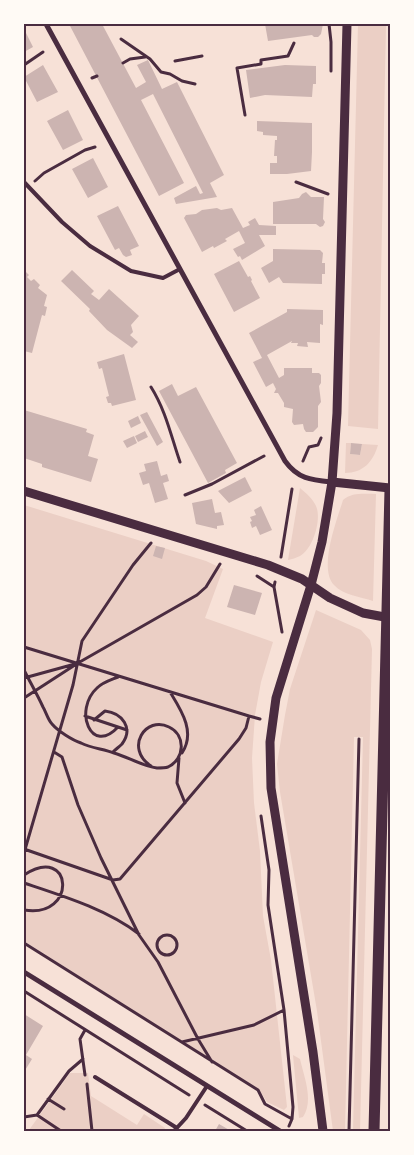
<svg xmlns="http://www.w3.org/2000/svg" width="414" height="1155" font-family="Georgia,serif">
	<rect width="100%" height="100%" fill="#f7e1d7"/>
	<path fill="#ebcfc5" d="M358 24H386L378 429 348 426Z
		M346 443H351L350 454 360 455 362 444 378 445C373 462 363 473 345 473Z
		M300 488C306 493 313 499 316 506 322 519 313 549 300 556 296 558 292 559 288 560Z
		M376 494 373 601C361 597 343 595 334 585 318 568 337 520 343 500 352 492 365 494 376 494Z
		M24 505 206 561 223 569 205 618 273 642 261 682 255 715 252 758 254 803 260 851 263 916 271 960 287 1107 284 1110 267 1102 260 1091 24 941Z
		M316 610 361 630 370 640 372 649 360 1131H353L363 737H354L345 1131H333L317 1011 280 792 277 764 285 715 290 689Z
		M293 1055 300 1059C304 1077 314 1100 303 1117L299 1118Z
		M70 1073H88L91 1096 137 1125 144 1114 165 1128 164 1131 29 1130Z"/>
	<path fill="#ccb4b1" d="M69 24H102L136 88 146 82 137 65 148 60 162 89 177 82 224 175 210 183 217 197 176 204 174 198 196 186 200 194 203 193 153 94 141 100 184 183 159 196Z
		M265 24H323L321 34 318 37H314L312 35 268 41Z
		M24 29 33 47 24 52Z
		M43 65 58 92 37 102 24 77Z
		M285 65 316 66V84H313L312 97 265 95 250 98 246 70Z
		M68 110 83 140 63 150 47 121Z
		M257 121 312 123V152L311 171 287 174H270V163H277V156H274L275 140H277V136L263 135V132L257 131Z
		M93 158 108 187 88 198 72 169Z
		M306 192 311 197H324L323 219 325 222 323 226 320 227 316 224H273V202L299 198 302 194Z
		M118 206 139 246 130 250 132 255 126 257 123 255 119 248 115 250 97 216Z
		M217 208 221 210 232 208 243 228 250 225 248 222 255 218 259 225 276 226V235H259L265 246 242 260 240 256 238 257 233 249 245 243 239 231 225 239 227 241 214 248 213 246 202 252 184 218 186 215 196 214 202 210Z
		M273 249 320 250 323 253 322 263H325V274H322V284L283 283 279 277 269 283 261 268 273 261Z
		M239 261 248 277 250 276 252 280 251 281 260 298 234 312 214 274Z
		M24 270 29 275 27 277 31 281 34 279 40 285 38 288 47 295 44 306 47 307 45 316 42 315 32 353 24 351Z
		M72 270 94 291 91 294 99 300 109 289 139 316 131 325 133 332 130 335 138 342 132 348 107 330 89 311 90 309 61 281Z
		M287 309 323 310V325L320 324V343L307 342 308 347 297 346 298 343H291L292 341 267 355 279 378 284 375V368H312V373H319L321 375V383L319 386 321 402 318 406V427L313 432H306L304 429 303 424 294 425 292 422 293 409 284 407V403L278 393H274L276 389 273 383 266 387 253 362 262 358 249 333 287 312Z
		M124 354 136 400 112 406 111 403H108L106 397 109 396 102 368 99 369 97 362Z
		M172 384 178 396 196 387 237 463 225 470 226 473 208 483 159 391Z
		M24 410 87 429 86 432 94 435 88 456 98 459 91 482 42 467V464L24 458Z
		M147 412 163 442 157 446 140 415Z
		M138 416 141 423 131 428 128 421Z
		M145 431 148 437 138 442 135 436Z
		M134 436 137 443 127 448 123 441Z
		M351 443 362 444 360 455 350 454Z
		M157 461 161 476 167 474 169 481 163 483 168 499 155 503 149 483 143 485 139 473 146 471 144 464Z
		M245 477 252 491 229 503 218 491Z
		M212 499 215 513 221 512 224 525 217 526V529L196 524 192 503Z
		M261 506 272 530 260 535 256 526 252 528 250 522 252 521 250 517 256 515 254 510Z
		M156 546 165 548 162 559 153 556Z
		M234 585 262 593 255 615 227 607Z
		M24 1014 43 1026 26 1055 32 1059 24 1072Z
		M219 1124 231 1131H215Z"/>
	<g fill="none" stroke-linecap="round" stroke-linejoin="round">
		<path stroke="#4a2c40" stroke-width="3" d="M329 24 331 42V71
			M121 39 150 59 161 72 170 74 182 81 195 84
			M175 61 202 56
			M123 63 130 59 145 57
			M24 65 43 52
			M92 78 97 76
			M245 115 237 68 261 64V60L288 56 294 43
			M35 181 44 173 85 150 95 147
			M296 182 328 194
			M151 387C166 411 171 436 180 462
			M303 461 309 447 318 445 321 438
			M185 495 212 484 264 456
			M281 557 292 489
			M257 576 274 587
			M275 582 274 587 282 632
			M24 647 249 716 246 728 239 739 120 879 113 880 24 849
			M24 670C30 682 37 694 43 707 46 712 48 720 52 724 58 731 72 740 81 743 91 748 103 749 114 753 128 757 142 766 157 768 161 768 165 768 168 767 185 759 186 735 169 727 146 715 124 748 151 766
			M24 678 75 664
			M170 692C181 710 196 732 182 753
			M24 698 78 663 197 595 206 587 220 564
			M85 716 127 730
			M249 716 260 719
			M94 720 105 711C122 713 134 728 122 744 119 747 116 749 113 752
			M118 727C91 756 73 710 97 688 103 682 111 680 118 677
			M54 752 62 757 78 805 101 858 139 935 158 962 198 1039 212 1062
			M179 758 177 783 185 803
			M261 816 269 870 268 905 284 1010 293 1107 292 1119 289 1126
			M24 853 73 685 82 641 133 565 151 543
			M24 875C73 843 78 919 24 910
			M24 883C63 896 106 909 139 934
			M157 945a10 10 0 1 1 20 0a10 10 0 1 1-20 0Z
			M24 943 258 1090 265 1104 292 1119
			M24 991 189 1095
			M85 1030 80 1039 85 1075
			M182 1042 254 1025 284 1010
			M87 1084 92 1131
			M48 1099 64 1109
			M205 1105 247 1131
			M37 1115 69 1071 83 1059
			M24 1117 37 1115 61 1131
			M349 1131 359 739"/>
		<path stroke="#4a2c40" stroke-width="4" d="M24 182 62 222 90 246 131 271 163 278 180 269
			M95 1077 177 1128
			M174 1131 186 1118 207 1086"/>
		<path stroke="#4a2c40" stroke-width="5" d="M46 24 285 461C298 479 311 480 332 482
			M24 972 280 1131"/>
		<path stroke="#4a2c40" stroke-width="9" d="M332 482 390 488
			M24 491 268 565 302 579 330 598 363 613 390 618
			M323 1131 313 1052 271 788 270 742 276 698 311 585 322 542 332 482 337 413 347 24"/>
		<path stroke="#4a2c40" stroke-width="11" d="M374 1131 390 490"/>
	</g>
	<rect width="414" height="1155" fill="none" stroke="#fffaf5" stroke-width="50"/>
	<rect x="25" y="25" width="364" height="1105" fill="none" stroke="#4a2c40" stroke-width="2"/>
</svg>
